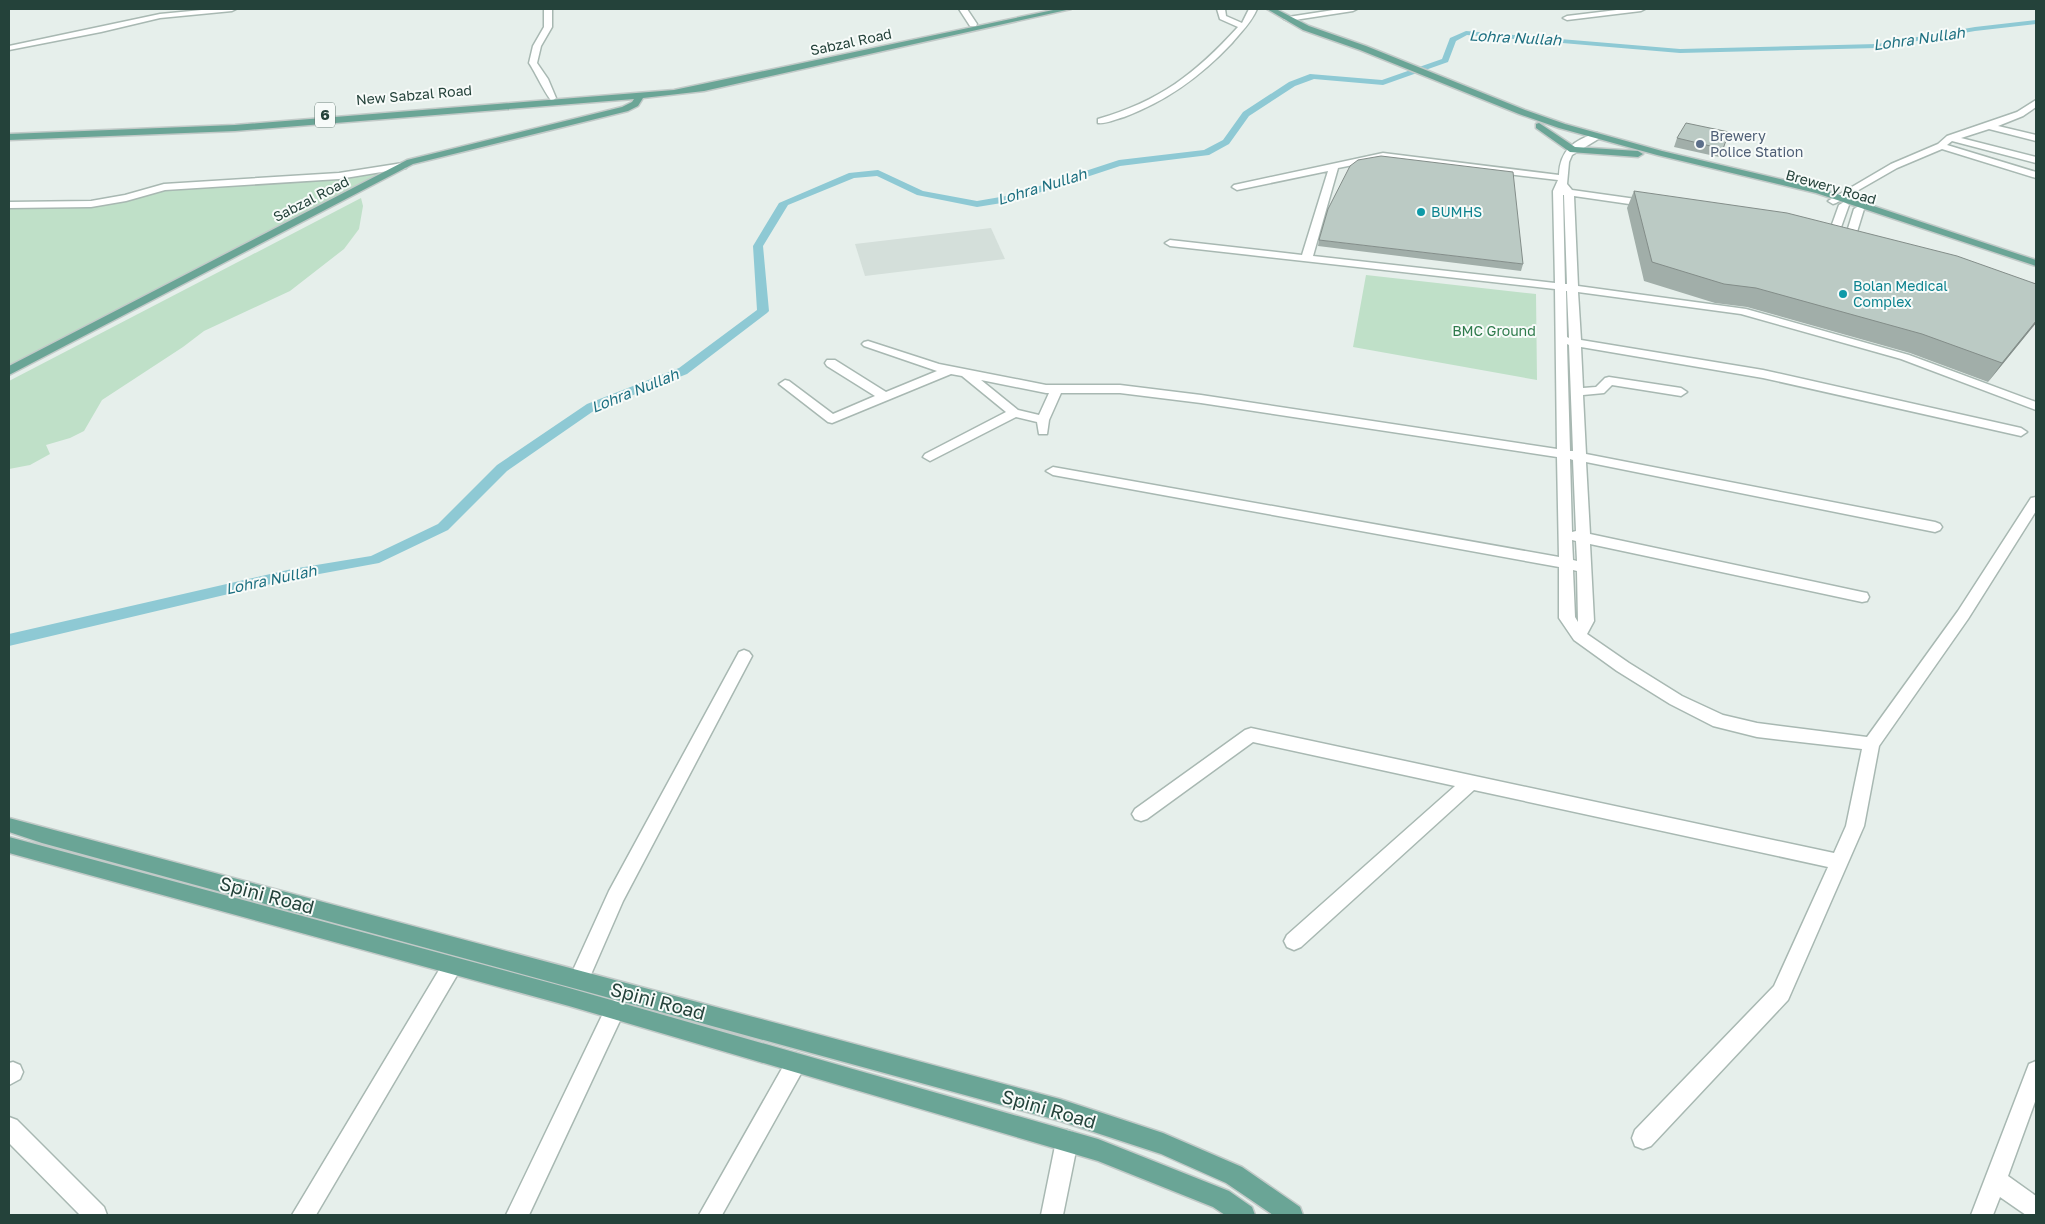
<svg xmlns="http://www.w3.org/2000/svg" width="2045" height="1224" font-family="'Golos Text',sans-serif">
	<rect width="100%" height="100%" fill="#e6efeb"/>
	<path fill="#d4dfda" d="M991 228 1005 259 865 276 855 244Z"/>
	<path fill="#bfe0c8" d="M388 173 333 204 9 371V207L76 206 169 188Z
		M361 198 363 206 359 229 344 249 290 291 204 331 183 347 102 400 84 431 70 438 46 445 50 454 30 465 9 469V381Z
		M1366 275 1536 294 1537 380 1353 347Z"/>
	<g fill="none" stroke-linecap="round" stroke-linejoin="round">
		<path fill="#8ec9d4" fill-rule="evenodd" d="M2036 20V24L1975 31 1877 48 1680 53 1467 35 1456 41 1448 62 1383 85 1314 79 1295 86 1249 116 1229 144 1209 155 1120 166 1014 201 977 207 917 195 877 176 854 178 788 205 763 246 769 311 767 313 687 374 595 410 507 471 448 530 379 563 292 579 9 646V634L292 569 371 556 438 524 497 465 587 404 679 368 757 310 753 246 779 203 849 173 878 170 923 191 977 201 1012 195 1119 160 1204 150 1223 140 1243 112 1289 82 1310 74 1382 80 1442 59 1450 38 1466 31 1680 49 1877 44 1975 27Z"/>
		<g stroke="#a8b8b2" stroke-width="3">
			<path id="minor" d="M212 9H236L232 11 160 18 101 32 9 50V46L160 14Z
				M544 9H552V27L541 46 537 63 548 79 556 98 552 101C548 99 534 70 529 63L533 46 544 27Z
				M959 9H967L977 24 976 26H970Z
				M1217 9H1225L1226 16 1242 23 1249 9H1257C1251 23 1241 32 1232 43 1201 76 1167 101 1124 117 1116 119 1106 124 1098 123V119C1160 101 1195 74 1238 27L1220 19Z
				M1340 9H1357L1353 11 1288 21 1284 19 1288 17Z
				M1625 9H1645L1641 11 1567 20 1563 18 1567 16Z
				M2036 100V107L2023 116 1998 126 2036 135V141L1989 129 1961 138 2036 157V163L1952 141 1947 145 2036 172V178L1942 149 1897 168 1836 203 1833 204 1828 201 1891 164 1938 144 1947 136 2017 112Z
				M1597 133 1601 136 1600 138 1572 155 1569 162 1567 184 1572 190 1650 201 1655 204 1650 207 1574 196 1578 286 1746 309 1909 355 2036 402V410L1901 359 1741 314 1578 292 1581 340 1763 370 2021 428 2027 432 2021 436 1763 378 1581 347 1583 388 1596 387 1605 378 1609 377 1681 388 1687 392 1681 396 1612 385 1604 393 1583 395 1586 454 1935 522 1940 524 1942 527 1940 530 1935 532 1586 462 1590 534 1862 592 1867 593 1869 597 1867 601 1862 602 1590 544 1594 621 1587 634 1629 663 1682 696 1723 715 1757 723 1867 737 1958 611 2031 498 2036 497V511L1968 619 1879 746 1864 826 1788 1000 1651 1146 1643 1149 1635 1146 1632 1138 1635 1130 1774 986 1828 867 1474 790 1301 947 1294 950 1287 947 1284 941 1287 935 1455 786 1253 742 1147 819 1141 821 1135 819 1132 814 1135 809 1245 730 1251 728 1834 853 1846 826 1862 749 1757 737 1713 726 1670 704 1617 671 1574 640 1559 618V567L1053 475 1046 471 1053 467 1559 557 1557 457 1201 403 1120 393H1061L1049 420 1047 434H1039L1037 422 1016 417 930 461 923 457 925 454 1006 412 962 376 951 374 832 423 828 422 779 384 785 380 789 381 833 414 875 396 827 366 825 363 827 360H835L886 392 937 371 864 346 862 344 864 342 868 341 939 364 1046 385H1120L1201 395 1557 449 1555 289 1170 246 1165 243 1170 240 1302 255 1328 171 1237 190 1232 187 1234 185 1383 153 1559 175C1560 150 1574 140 1597 133ZM1383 159 1558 180 1553 191 1555 283 1313 256 1338 168ZM1563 195H1564L1567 284H1565ZM1566 291H1567L1569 338 1567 337ZM1567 344 1569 345 1573 451H1570ZM981 380 1046 393H1049L1039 415 1018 410ZM1570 459 1573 460 1576 531 1572 532ZM1572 540 1576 541 1577 561 1573 560ZM1573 570 1577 571 1578 622 1575 617Z
				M403 163 406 164V168L339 179 165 190 126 201 91 207 9 208V202L91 201 125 195 164 184 339 173Z
				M1844 202 1849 205 1840 230 1835 233 1831 232 1830 230 1839 205Z
				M1859 206 1864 209 1856 235 1855 237H1847L1846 235 1854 209Z
				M744 650 749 652 752 656 623 901 586 986 579 988 572 986 569 979 609 891 739 652Z
				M452 957 459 960 462 966 459 972 316 1215H292L445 960Z
				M615 1000 622 1003 625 1010 529 1215H506L608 1003Z
				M796 1053 803 1056 806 1063 803 1070 722 1215H699L789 1056Z
				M2036 1061V1099L2008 1176 2036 1196V1215H2026L2000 1197 1993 1215H1971L2029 1064Z
				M13 1062 20 1065 23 1072 20 1079 9 1085V1063Z
				M9 1117 17 1120 104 1207 107 1215H80L9 1143Z
				M1067 1130 1075 1133 1078 1141 1063 1215H1041L1056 1141 1059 1133Z"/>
		</g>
		<g stroke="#c2cac8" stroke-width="3">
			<path id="major" d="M1058 9H1071L704 91 643 98 638 106 628 111 413 164 9 375V366L407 160 622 107 632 102 634 99 235 131 9 140V134L235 125 674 90Z
				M1267 9H1276L1309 26 1366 46 1525 110 1565 124 1662 151 1822 189 2036 260V266L1816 193 1657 155 1559 128 1519 114 1360 50 1303 30Z
				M1539 123 1575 147 1638 151 1643 154 1638 157 1570 152 1536 128V124Z
				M9 818 1060 1099 1163 1133 1242 1167 1300 1207 1303 1215H1273L1226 1183 1161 1154 1060 1121 42 843 9 832Z
				M9 837 569 988 1098 1139 1229 1191 1252 1207 1255 1215H1225L1213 1207 1098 1161 569 1006 9 853Z"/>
		</g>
		<use href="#minor" fill="#fff" fill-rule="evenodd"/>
		<use href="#major" fill="#6aa596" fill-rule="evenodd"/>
	</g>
	<path fill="#a1aea9" d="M1729 132 1719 157 1674 147 1677 138Z
		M1634 191 2036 284V323L1988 382 1910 353 1747 307 1715 303 1644 281 1627 208Z
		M1319 240 1523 264 1521 271 1318 246Z"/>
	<path fill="#838d89" d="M2036 321V323L1988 382 2002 363Z"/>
	<path fill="#bbcac4" stroke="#838d89" d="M1686 123 1729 132 1723 149 1677 138Z
		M1381 156 1513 172 1523 264 1319 240 1328 209 1350 166 1358 160Z
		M1634 191 1787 213 1957 256 2036 284V321L2002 363 1922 334 1756 288 1724 284 1652 262Z"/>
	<circle fill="#5c6f8a" stroke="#f7fbf9" stroke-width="2" cx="1700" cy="144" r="5"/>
	<g fill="#0f9aa8" stroke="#f7fbf9" stroke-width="2">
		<circle cx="1421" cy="212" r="5"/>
		<circle cx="1843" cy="294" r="5"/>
	</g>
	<g text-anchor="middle" stroke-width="4" stroke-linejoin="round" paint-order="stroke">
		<g font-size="14" fill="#24423a" stroke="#f7fbf9">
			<text transform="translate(851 42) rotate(-12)" y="5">Sabzal Road</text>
			<text transform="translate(414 95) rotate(-5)" y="5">New Sabzal Road</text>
			<text transform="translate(1831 187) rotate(16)" y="5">Brewery Road</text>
			<text transform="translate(311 199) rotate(-27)" y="5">Sabzal Road</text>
		</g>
		<g font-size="14" fill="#4e5e75" stroke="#f7fbf9" text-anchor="start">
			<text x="1710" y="141">Brewery<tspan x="1710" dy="16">Police Station</tspan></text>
		</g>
		<g font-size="14" fill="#0d838f" stroke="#f7fbf9" text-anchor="start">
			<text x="1431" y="217">BUMHS</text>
			<text x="1853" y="291">Bolan Medical<tspan x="1853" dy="16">Complex</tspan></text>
		</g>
		<g font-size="14" fill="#2d7a4b" stroke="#f7fbf9">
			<text x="1494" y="336">BMC Ground</text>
		</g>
		<g font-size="15" font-style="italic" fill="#1c6f80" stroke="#f7fbf9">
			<text transform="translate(1515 38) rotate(3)" y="5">Lohra Nullah</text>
			<text transform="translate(1919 39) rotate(-8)" y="5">Lohra Nullah</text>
			<text transform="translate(1042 187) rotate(-17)" y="5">Lohra Nullah</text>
			<text transform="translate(635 391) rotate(-22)" y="5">Lohra Nullah</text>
			<text transform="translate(271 580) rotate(-12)" y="5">Lohra Nullah</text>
		</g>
		<rect fill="#f7fbf9" stroke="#637a73" stroke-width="1" x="315" y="102.5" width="20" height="25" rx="4"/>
		<g font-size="15" font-weight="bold" fill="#24423a">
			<text x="325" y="120">6</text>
		</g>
		<g font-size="19" fill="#24423a" stroke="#f7fbf9">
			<text transform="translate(267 895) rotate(15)" y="7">Spini Road</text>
			<text transform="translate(658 1001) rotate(15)" y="7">Spini Road</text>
			<text transform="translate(1049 1109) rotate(16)" y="7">Spini Road</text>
		</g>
	</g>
	<rect width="2045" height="1224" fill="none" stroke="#24423a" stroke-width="20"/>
</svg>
